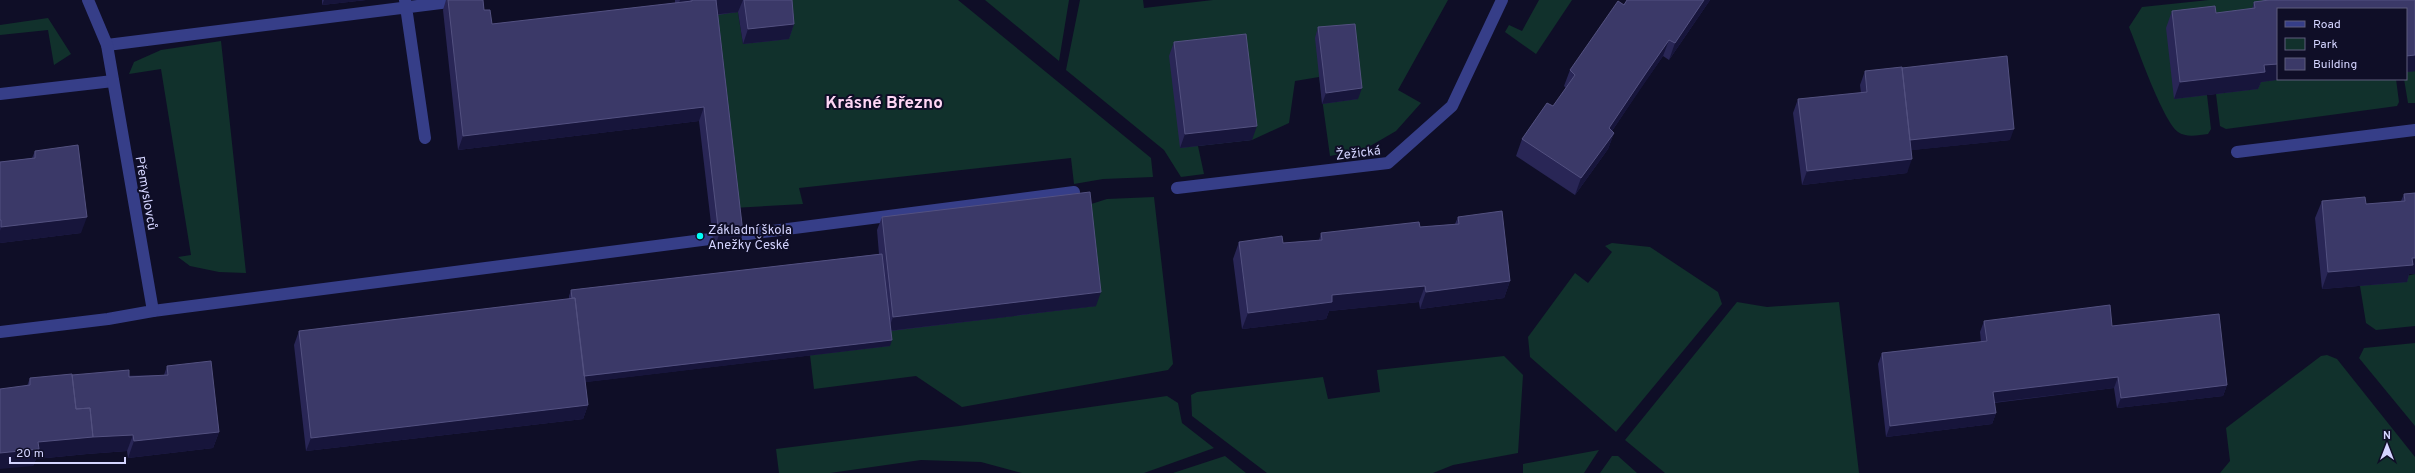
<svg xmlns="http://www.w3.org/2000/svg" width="2415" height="473" font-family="Overpass,sans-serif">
	<rect width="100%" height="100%" fill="#0f0e27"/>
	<path fill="#11312c" d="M784 0H958L1151 158 1153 177 1103 179 1074 184 1071 158 799 188 803 204 733 208 711 15 738 12 743 44Z
		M985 0H1069L1059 61Z
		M1080 0H1143L1144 8 1213 0H1448L1398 90 1421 103 1396 131 1365 149 1330 156 1319 77 1295 81 1289 123 1252 140 1180 148 1198 146 1204 174 1181 177 1164 150 1066 70Z
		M1539 0H1572L1536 54 1505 32 1509 25 1522 31Z
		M2209 0H2401L2347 9H2278L2207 95 2211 129 2208 134C2199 135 2186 138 2178 132 2162 119 2138 49 2129 27L2142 7Z
		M48 18 71 54 54 65 48 30 0 35V25Z
		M221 41 246 273 219 272 190 266 178 257 191 255 161 69 129 74 134 62 161 50Z
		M2415 71V103H2408L2404 79 2406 72Z
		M2283 79H2396L2399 102 2397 106 2226 129 2220 126 2216 94 2258 82Z
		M1154 197 1173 364 1168 370 962 407 916 376 814 389 810 355 888 331 1096 306 1085 206 1107 199Z
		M1612 243 1650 247 1718 292 1722 304 1616 432 1530 357 1528 337 1575 273 1588 283 1612 252 1605 246Z
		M2415 274V326L2376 330 2366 323 2360 286Z
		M1737 302 1767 307 1839 302 1859 473H1665L1625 440Z
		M2415 343V426L2359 358 2364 348Z
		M2327 355 2337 359 2415 457V473H2220L2230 461 2226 428 2321 356Z
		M1504 356 1523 375 1518 453 1453 465 1433 473H1267L1192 416 1191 395 1197 392 1323 377 1328 399 1380 392 1377 370Z
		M1167 396 1178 403 1182 423 1214 448 1144 473H1022L981 462 921 460 830 473H779L776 449 959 426Z
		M1599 450 1584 473H1523V464Z
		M1225 456 1246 473H1173Z
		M1612 456H1618L1637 473H1600Z"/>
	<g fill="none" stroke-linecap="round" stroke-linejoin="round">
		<path stroke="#363e88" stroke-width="12" d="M405 0 425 138
			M107 45 465 0
			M0 94 113 81
			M153 311 1074 192"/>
		<path stroke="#363e88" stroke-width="12" d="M2237 152 2415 130
			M1177 188 1388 163 1452 106 1502 0
			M0 332 108 319 153 311 107 45 88 0"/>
	</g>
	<path fill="#292656" d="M322 0H366L322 5Z
		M446 0H483L484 10 492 24 675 3V0H792L794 24 789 39 743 44 738 12 718 15 743 233 738 246 714 249 699 121 458 150 443 10Z
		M1627 0H1710L1669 60 1663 56 1640 89 1612 131 1614 133 1608 149 1575 195 1516 156 1522 139 1553 106 1566 88 1564 86 1570 70Z
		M2269 0H2415V71L2406 72V9H2278V79H2283L2261 82 2258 89 2174 99 2166 28 2172 11 2215 6 2216 13 2252 9 2254 2Z
		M1318 27 1358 99 1322 104 1315 38Z
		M1174 42 1252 140 1180 148 1169 56Z
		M1902 68 2010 140 1911 150 1907 173 1802 185 1793 113 1798 99 1861 93 1860 85 1865 71Z
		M35 151 81 233 0 243V162L32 158Z
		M2415 193 2409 274 2407 282 2322 289 2315 218 2322 201 2366 204 2401 201 2404 194Z
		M882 217 1096 306 891 331 890 346 585 382 588 405 583 419 306 451 294 345 299 331 569 299V296L571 290 879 254 877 230Z
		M1458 217 1510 281 1504 298 1420 309 1419 302 1329 311 1326 319 1242 329 1233 259 1239 242 1283 243 1319 240 1321 233 1420 227 1455 224Z
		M1984 321 2112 326 2227 385 2223 396 2117 408 2114 388 1994 403 1996 413 1992 424 1886 437 1878 364 1882 353 1981 342 1980 332Z
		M167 366 219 432 213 448 128 458 127 451 87 454 36 459 33 466 27 386 30 378 164 375Z"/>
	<path fill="#17153b" d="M324 0H366L322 5Z
		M680 0H690L687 10 676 11Z
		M717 0H743L738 12 711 15Z
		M1704 0H1710L1669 60 1675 43Z
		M794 24 789 39 743 44 748 29Z
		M1669 40 1663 56 1603 144 1609 128Z
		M2415 55V71L2406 72V56Z
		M2278 64V79H2283L2261 82 2258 89 2174 99 2180 82 2264 65Z
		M1362 88 1358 99 1322 104 1326 93Z
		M704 107 699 121 458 150 463 136Z
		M1257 126 1252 140 1180 148 1185 134Z
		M2014 129 2010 140 1904 151 1908 140Z
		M1614 133 1608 149 1575 195 1581 178Z
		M1912 159 1907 173 1802 185 1807 171Z
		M87 217 81 233 0 243V231L1 227Z
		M743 233 738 246 714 249 719 235Z
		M2415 258V274H2409L2407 282 2322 289 2328 272Z
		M1510 281 1504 298 1420 309 1426 292Z
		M1425 286 1419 302 1329 311 1326 319 1242 329 1248 313 1332 295Z
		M1101 292 1096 306 888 331 893 317Z
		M892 340 890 346 579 383 581 377Z
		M2118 377 2114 388 1989 403 1993 392Z
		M2227 385 2223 396 2117 408 2121 398Z
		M588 405 583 419 306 451 311 438Z
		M1996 413 1992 424 1886 437 1890 426Z
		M219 432 213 448 128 458 134 441Z
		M133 435 127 451 87 454 93 437Z
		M93 437 87 454 36 459 33 466 0 469V453L38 442Z"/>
	<path fill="#3b3968" stroke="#535180" d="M448 0H483L484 10H490L492 24 692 1V0H716L743 233 719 235 704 107 463 136Z
		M744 0H792L794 24 748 29Z
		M1627 0H1704L1675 43 1669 40 1646 73 1609 128 1614 133 1581 178 1522 139 1547 103 1553 106 1575 75 1570 70 1618 1 1624 5Z
		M2269 0H2415V55L2406 56V9H2278V64L2264 65 2265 72 2180 82 2172 11 2215 6 2216 13 2255 8 2254 2Z
		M1355 24 1362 88 1326 93 1318 27Z
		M1246 34 1257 126 1185 134 1174 42Z
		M2007 56 2014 129 1910 140 1902 68Z
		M1902 67 1912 159 1807 171 1798 99 1867 92 1865 71Z
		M78 145 87 217 1 227V220H0V162L35 158V151Z
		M1090 192 1101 292 893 317 882 217Z
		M2415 193V258H2412L2413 265 2328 272 2322 201 2365 197 2366 204 2405 201 2404 194Z
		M1502 211 1510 281 1426 292 1425 286 1332 295V302L1248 313 1239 242 1282 236 1283 243 1322 240 1321 233 1419 222 1420 227 1459 224 1458 217Z
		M882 254 892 340 584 376 575 298H572L571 290Z
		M575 298 588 405 311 438 299 331Z
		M2110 305 2112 326 2219 314 2227 385 2121 398 2118 377 1993 392 1996 413 1890 426 1882 353 1987 341 1984 321Z
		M211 361 219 432 134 441 133 435 93 437 90 408 76 409 72 375 129 370V377L168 375 167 366Z
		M72 374 76 409 90 408 93 437 38 442 39 449 0 453V389L30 385V378Z"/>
	<circle fill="#00fff7" stroke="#0f0e27" stroke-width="1.5" cx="700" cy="236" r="4"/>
	<g text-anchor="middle" stroke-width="4" stroke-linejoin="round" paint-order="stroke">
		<g font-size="13" fill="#d4d4ff" stroke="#0f0e27">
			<text transform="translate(1358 152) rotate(-7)" y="5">Žežická</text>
			<text transform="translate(147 193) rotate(80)" y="5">Přemyslovců</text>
		</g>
		<g font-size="13" fill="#d4d4ff" stroke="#0f0e27" text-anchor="start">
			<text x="708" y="234">Základní škola<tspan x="708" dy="15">Anežky České</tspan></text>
		</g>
		<g font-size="17" font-weight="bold" fill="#ffd6f5" stroke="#0f0e27">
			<text x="884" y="108">Krásné Březno</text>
		</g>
	</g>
	<rect x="2277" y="8" width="130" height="72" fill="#0f0e27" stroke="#5e5d7d"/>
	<rect x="2285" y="21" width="20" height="6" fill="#363e88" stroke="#5e5d7d"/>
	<text x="2313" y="28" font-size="12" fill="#d4d4ff">Road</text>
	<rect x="2285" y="38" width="20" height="12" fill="#11312c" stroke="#5e5d7d"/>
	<text x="2313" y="48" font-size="12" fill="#d4d4ff">Park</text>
	<rect x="2285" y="58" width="20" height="12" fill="#3b3968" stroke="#5e5d7d"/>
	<text x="2313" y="68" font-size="12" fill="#d4d4ff">Building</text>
	<g transform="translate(2387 445)" stroke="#0f0e27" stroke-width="3" paint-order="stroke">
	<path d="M0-3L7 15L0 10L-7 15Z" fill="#d4d4ff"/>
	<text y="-6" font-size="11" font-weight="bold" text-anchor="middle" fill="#d4d4ff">N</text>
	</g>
	<path d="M10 457v6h115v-6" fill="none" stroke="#d4d4ff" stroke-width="2"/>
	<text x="16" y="457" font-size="12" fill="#d4d4ff" stroke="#0f0e27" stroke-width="3" paint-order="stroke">20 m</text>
</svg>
